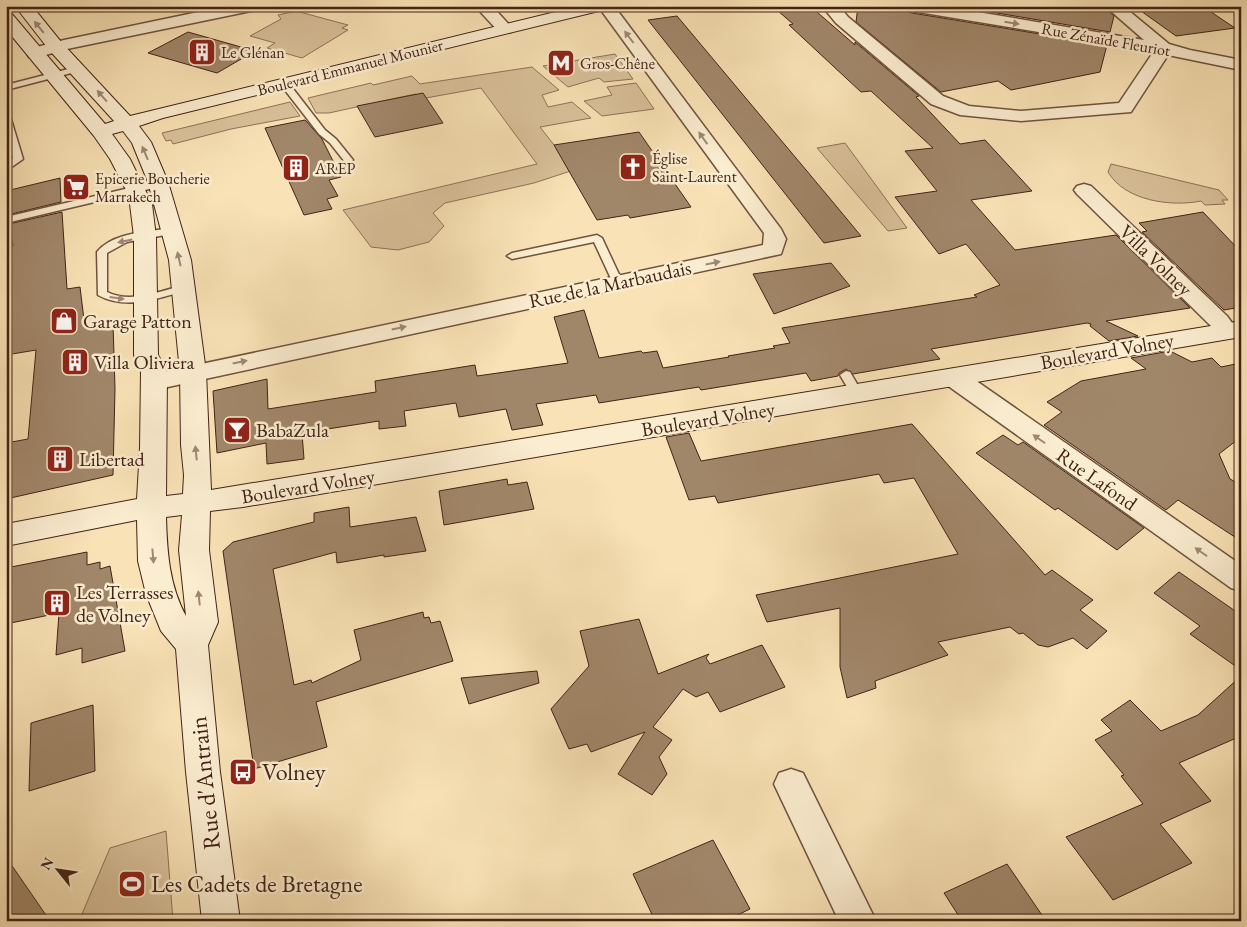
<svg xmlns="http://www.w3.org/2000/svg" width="1247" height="927" font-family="'EB Garamond',serif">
	<rect width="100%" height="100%" fill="#f9e3b6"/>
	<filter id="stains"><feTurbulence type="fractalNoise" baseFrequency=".004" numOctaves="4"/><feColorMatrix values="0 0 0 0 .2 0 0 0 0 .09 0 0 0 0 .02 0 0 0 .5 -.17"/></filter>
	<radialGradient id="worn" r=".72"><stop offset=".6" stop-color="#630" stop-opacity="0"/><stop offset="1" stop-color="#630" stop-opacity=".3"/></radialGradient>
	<path fill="#dac29b" stroke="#8e7259" d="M296 11 348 25 342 28 348 30 302 58 267 48 275 43 250 36 281 19 278 15Z
		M615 54 633 79 604 82 599 78 568 87 543 66Z
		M532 67 559 90 542 95 548 107 572 102 591 118 540 127 554 145 589 165 534 183 445 203 433 213 444 226 429 242 398 250 371 247 343 210 537 164 481 88 426 98 415 94 329 113H316L308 98 371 83 373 85 412 76 420 84Z
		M636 83 654 109 602 116 584 101 612 95 607 87Z
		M290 102 300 116 231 129 173 144 171 140 166 141 162 133Z
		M845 143 907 228 888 231 817 148Z
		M1111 164 1219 190 1228 200H1222L1225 204 1205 205 1201 201C1171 207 1125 201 1108 172Z
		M166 831 173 921H79L110 848Z"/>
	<path fill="#a1876a" stroke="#422317" d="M807 6H810L855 45V42L919 96 916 97 960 144 985 140 1032 191 971 200 1015 250 1116 235 1190 308 1106 321 1138 336 1109 341 1090 326 1091 324 1087 323 931 349 940 359 853 374 846 369 839 373 838 376 811 381 806 373 701 390 699 387 599 403 596 395 536 404 543 425 512 430 506 409 459 417 456 403 404 411 406 426 379 429V421L302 433 304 459 267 464 266 443 217 453 213 391 267 379 268 409 376 392 375 381 475 365 477 376 568 363 554 317 584 310 599 358 641 351 643 353 657 351 663 368 729 357 728 356 775 348 773 346 790 343 782 328 977 297 974 295 1000 285 966 244 939 254 895 197 937 191 905 151 933 148 871 91 861 92 789 25 793 24 778 11Z
		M858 6H902L905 11 912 13 1107 45 1100 72 1011 90 998 81 941 92 856 22Z
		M955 6H1103L1114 16 1110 32Z
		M1134 6H1202L1235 28 1176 36Z
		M677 16 832 201 861 236 824 243 648 20Z
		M188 32 255 51 217 73 148 53Z
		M423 93 443 123 375 137 357 106Z
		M305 120 322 139 341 177 329 180 338 196 327 199 332 209 304 215 265 128Z
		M639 132 691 207 630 218 628 215 597 220 554 145Z
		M60 178 61 202 7 215 6 191Z
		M62 212 67 289 80 287 85 328 113 323 115 389 113 475 6 499V443L28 439 36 350 6 355V247L13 246 9 224Z
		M1203 212 1241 252V307L1224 310 1142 232 1147 231 1139 223Z
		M831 263 850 286 774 314 753 274Z
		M1170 351 1192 362 1212 358 1221 367 1241 363V437L1219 454 1230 479 1241 485V541L1178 500 1166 510 1044 425 1062 412 1047 402 1081 381 1146 369 1131 358Z
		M912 424 1045 575 1052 570 1093 600 1080 610 1107 631 1087 649 1073 638 1048 647 1038 645 1023 633 1019 634 1010 627 938 642 948 655 875 681 876 688 847 698 840 667V608L767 622 756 595 958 554 914 478 884 483 879 474 718 503 715 496 689 500 666 437 689 433 701 461Z
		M1003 435 1018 445 1023 442 1144 528 1117 550 1058 508 1055 510 976 453Z
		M507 479 508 485 527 482 534 509 444 525 439 491Z
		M349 507 350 527 416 517 426 551 384 557V555L337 563 336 552 273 569 294 685 311 680 312 683 361 660 354 630 423 612 424 618 429 617 431 623 440 621 453 661 316 702 327 747 254 769 223 551 233 542 314 522V513Z
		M87 552V565L100 562V569L110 566 125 651 82 663V648L56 655 59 613 6 624V568Z
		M1179 572 1241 615V670L1190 634 1200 626 1154 593Z
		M639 619 658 674 709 654 706 658 710 664 762 645 785 687 720 712 708 692 696 697 683 689 653 727 672 740 659 757 667 774 652 795 618 774 645 732 591 752 587 744 569 749 551 709 589 666 580 631Z
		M537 671 539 683 469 704 461 678Z
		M1241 676V736L1179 763 1211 801 1160 824 1192 863 1113 900 1066 837 1143 804 1121 776 1124 775 1095 740 1112 731 1101 720 1130 700 1161 731 1198 715Z
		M93 705 95 771 29 791 31 723Z
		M713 840 750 909 725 921H655L633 874Z
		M6 857 50 921H6Z
		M1007 864 1046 921H962L944 893Z"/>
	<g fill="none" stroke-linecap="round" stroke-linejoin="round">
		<g stroke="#70533f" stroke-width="3">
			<path id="lane" d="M76 67H79V71L6 90V85Z
				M281 81H287L325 130 336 139 353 160 351 162H345L330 143 319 134 281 85Z
				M6 113 10 116 23 159 6 171V163L13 158 6 131Z
				M159 181 162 182V186L6 223V217Z
				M172 228 176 229V233L127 242 107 253V292C131 304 160 291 184 285L188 286 189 288 188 290C158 298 127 311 98 295L97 252C113 232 148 232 172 228Z
				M597 235 602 238 623 283 622 285 618 286 613 283 594 242 512 259 507 256 512 253Z
				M846 371 850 372 863 394 861 397 857 398 853 397 840 375Z"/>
		</g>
		<g stroke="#70533f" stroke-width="3">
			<path id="street" d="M227 6H259L257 9 251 11 67 49 35 58 29 57 27 53 29 49 64 40Z
				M475 6H492L513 29 511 32H499Z
				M598 6H614L781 229 786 239 781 254 154 390 145 388 142 382 145 376 154 374 763 245 764 233Z
				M822 6H839L848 17 943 96 969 106 1021 111 1119 103 1154 51 912 11 906 9 904 6H942L1144 40 1105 6H1123L1169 44 1190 50 1241 60V70L1168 55 1131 112 1021 121 960 115 931 104 836 23Z
				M1084 184 1091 186 1227 316 1238 331 1234 336 1226 338 1218 336 1211 326 1077 194 1074 190 1077 186Z
				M953 369 962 371 1241 565V591L1231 588 944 383 941 377 944 371Z
				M791 769 803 773 876 921H839L774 784 779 773Z"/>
		</g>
		<g stroke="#422317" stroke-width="2">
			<path id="secondary" d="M15 6H32L62 43 130 116 580 6H609L607 9 163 118 139 126 151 142 168 182 191 260 206 372 211 490 1241 321V337L243 507 210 511 209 550 218 622 208 645 220 772 240 921H202L186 772 176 649 161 631 146 594 138 561 137 520 6 546V524L137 499 140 448 141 372 134 355V237L130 204 126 190 110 159 94 136 6 29V13L12 14 105 124 114 121 50 51ZM123 131 132 143 148 182 169 260 180 372 181 445 184 475 183 494 166 496 167 372 158 355 156 237 152 204 130 159 112 134ZM182 515 179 550 186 616C169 585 167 551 166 517Z"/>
		</g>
		<use href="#lane" fill="#fbedd0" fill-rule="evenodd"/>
		<use href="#street" fill="#fbedd0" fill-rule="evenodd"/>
		<use href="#secondary" fill="#fbedd0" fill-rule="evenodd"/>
	</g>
	<defs><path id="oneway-solid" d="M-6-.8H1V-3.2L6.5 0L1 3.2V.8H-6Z" transform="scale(1.25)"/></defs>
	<g fill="#9e8874">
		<use href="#oneway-solid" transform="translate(1012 23) rotate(9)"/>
		<use href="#oneway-solid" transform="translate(39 27) rotate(-129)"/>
		<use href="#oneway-solid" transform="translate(629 37) rotate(-127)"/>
		<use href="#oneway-solid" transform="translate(102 96) rotate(-131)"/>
		<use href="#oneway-solid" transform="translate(703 138) rotate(-125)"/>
		<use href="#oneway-solid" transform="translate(145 153) rotate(-113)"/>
		<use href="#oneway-solid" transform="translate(125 241) rotate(168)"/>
		<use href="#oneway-solid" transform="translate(179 259) rotate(-103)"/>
		<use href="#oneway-solid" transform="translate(713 263) rotate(-12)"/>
		<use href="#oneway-solid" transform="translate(117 298) rotate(8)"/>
		<use href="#oneway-solid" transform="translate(399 328) rotate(-12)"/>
		<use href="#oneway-solid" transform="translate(240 362) rotate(-12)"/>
		<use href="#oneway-solid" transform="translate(1039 439) rotate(-145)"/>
		<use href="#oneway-solid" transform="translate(196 453) rotate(-96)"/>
		<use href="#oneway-solid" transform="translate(1201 552) rotate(-145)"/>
		<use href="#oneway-solid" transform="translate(153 556) rotate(85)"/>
		<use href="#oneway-solid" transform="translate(199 598) rotate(-96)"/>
	</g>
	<defs>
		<g id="building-square" transform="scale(1.4375)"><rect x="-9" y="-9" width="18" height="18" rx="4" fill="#8f2418" stroke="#fbedd0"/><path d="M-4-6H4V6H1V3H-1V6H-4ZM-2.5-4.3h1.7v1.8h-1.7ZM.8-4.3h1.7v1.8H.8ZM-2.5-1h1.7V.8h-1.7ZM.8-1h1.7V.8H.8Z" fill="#fff"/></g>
		<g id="metro-square" transform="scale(1.4375)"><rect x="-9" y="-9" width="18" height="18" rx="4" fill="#8f2418" stroke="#fbedd0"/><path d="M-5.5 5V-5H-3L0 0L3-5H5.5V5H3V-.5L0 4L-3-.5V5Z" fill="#fff"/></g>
		<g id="church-square" transform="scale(1.4375)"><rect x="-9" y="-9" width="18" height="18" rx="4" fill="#8f2418" stroke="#fbedd0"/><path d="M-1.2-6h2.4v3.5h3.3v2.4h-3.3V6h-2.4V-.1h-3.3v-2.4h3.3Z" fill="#fff"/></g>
		<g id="supermarket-square" transform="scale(1.4375)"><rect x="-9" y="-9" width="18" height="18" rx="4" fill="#8f2418" stroke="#fbedd0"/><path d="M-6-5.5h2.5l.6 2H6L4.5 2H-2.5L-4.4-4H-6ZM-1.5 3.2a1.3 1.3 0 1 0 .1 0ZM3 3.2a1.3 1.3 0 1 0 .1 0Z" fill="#fff"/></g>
		<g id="shop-square" transform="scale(1.4375)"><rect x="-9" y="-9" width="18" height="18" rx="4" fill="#8f2418" stroke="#fbedd0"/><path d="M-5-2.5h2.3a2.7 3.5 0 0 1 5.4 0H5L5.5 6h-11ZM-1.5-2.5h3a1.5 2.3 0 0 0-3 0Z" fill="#fff"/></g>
		<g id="bar-square" transform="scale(1.4375)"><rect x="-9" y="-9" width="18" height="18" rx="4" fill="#8f2418" stroke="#fbedd0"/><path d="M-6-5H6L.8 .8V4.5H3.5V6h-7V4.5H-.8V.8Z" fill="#fff"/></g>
		<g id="bus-square" transform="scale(1.4375)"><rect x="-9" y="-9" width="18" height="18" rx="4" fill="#8f2418" stroke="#fbedd0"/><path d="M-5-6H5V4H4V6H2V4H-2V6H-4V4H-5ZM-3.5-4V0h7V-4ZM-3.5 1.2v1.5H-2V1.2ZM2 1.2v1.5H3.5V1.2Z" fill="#fff"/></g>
		<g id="stadium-square" transform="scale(1.4375)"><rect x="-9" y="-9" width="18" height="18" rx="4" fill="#8f2418" stroke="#fbedd0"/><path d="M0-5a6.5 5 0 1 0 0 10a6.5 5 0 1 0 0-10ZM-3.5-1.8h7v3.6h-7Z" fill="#fff"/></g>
	</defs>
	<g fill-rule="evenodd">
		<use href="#building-square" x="202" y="52"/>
		<use href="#metro-square" x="561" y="63"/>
		<use href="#church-square" x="633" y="167"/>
		<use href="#building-square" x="296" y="168"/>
		<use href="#supermarket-square" x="76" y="187"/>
		<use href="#shop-square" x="64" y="321"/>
		<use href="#building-square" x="75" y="362"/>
		<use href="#bar-square" x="237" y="430"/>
		<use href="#building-square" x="60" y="459"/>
		<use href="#building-square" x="57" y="603"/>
		<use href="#bus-square" x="243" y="772"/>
		<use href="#stadium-square" x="132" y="884"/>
	</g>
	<g text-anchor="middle" stroke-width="5" stroke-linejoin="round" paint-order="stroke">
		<g font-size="16" fill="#422317" stroke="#fbedd0">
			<text transform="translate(1106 39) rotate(10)" y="6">Rue Zénaïde Fleuriot</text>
			<text transform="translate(350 67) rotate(-14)" y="6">Boulevard Emmanuel Mounier</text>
		</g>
		<g font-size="16" fill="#422317" stroke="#fbedd0" text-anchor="start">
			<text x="221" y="58">Le Glénan</text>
			<text x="580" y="69">Gros-Chêne</text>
			<text x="652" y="164">Église<tspan x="652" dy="18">Saint-Laurent</tspan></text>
			<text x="315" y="174">AREP</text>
			<text x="95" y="184">Epicerie Boucherie<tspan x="95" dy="18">Marrakech</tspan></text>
		</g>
		<g font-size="20" fill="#422317" stroke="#fbedd0">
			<text transform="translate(1156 260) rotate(44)" y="7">Villa Volney</text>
			<text transform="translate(610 284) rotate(-12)" y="7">Rue de la Marbaudais</text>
			<text transform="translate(1107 351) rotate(-10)" y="7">Boulevard Volney</text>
			<text transform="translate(708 419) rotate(-9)" y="7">Boulevard Volney</text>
			<text transform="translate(1097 479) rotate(35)" y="7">Rue Lafond</text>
			<text transform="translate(308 486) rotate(-9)" y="7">Boulevard Volney</text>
		</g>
		<g font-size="20" fill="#422317" stroke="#fbedd0" text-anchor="start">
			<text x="83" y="328">Garage Patton</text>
			<text x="94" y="369">Villa Oliviera</text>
			<text x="256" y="437">BabaZula</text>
			<text x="79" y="466">Libertad</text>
			<text x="76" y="599">Les Terrasses<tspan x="76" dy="23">de Volney</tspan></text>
		</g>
		<g font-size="24" fill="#422317" stroke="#fbedd0" text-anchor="start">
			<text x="262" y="780">Volney</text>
			<text x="151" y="892">Les Cadets de Bretagne</text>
		</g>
		<g font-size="24" fill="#422317" stroke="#fbedd0">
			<text transform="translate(205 783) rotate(-96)" y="8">Rue d'Antrain</text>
		</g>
	</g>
	<rect width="1247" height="927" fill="none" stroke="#f9e3b6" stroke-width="25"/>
	<rect x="8" y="8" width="1232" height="912" fill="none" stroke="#422317" stroke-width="2.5"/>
	<rect x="12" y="12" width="1222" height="902" fill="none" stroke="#422317"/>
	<g transform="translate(58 870) rotate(300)" stroke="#fbedd0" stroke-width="4" paint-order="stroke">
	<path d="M0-4L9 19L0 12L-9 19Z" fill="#422317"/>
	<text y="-8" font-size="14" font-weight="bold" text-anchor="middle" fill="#422317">N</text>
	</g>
	<rect width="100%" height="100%" filter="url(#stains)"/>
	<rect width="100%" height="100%" fill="url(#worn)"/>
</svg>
